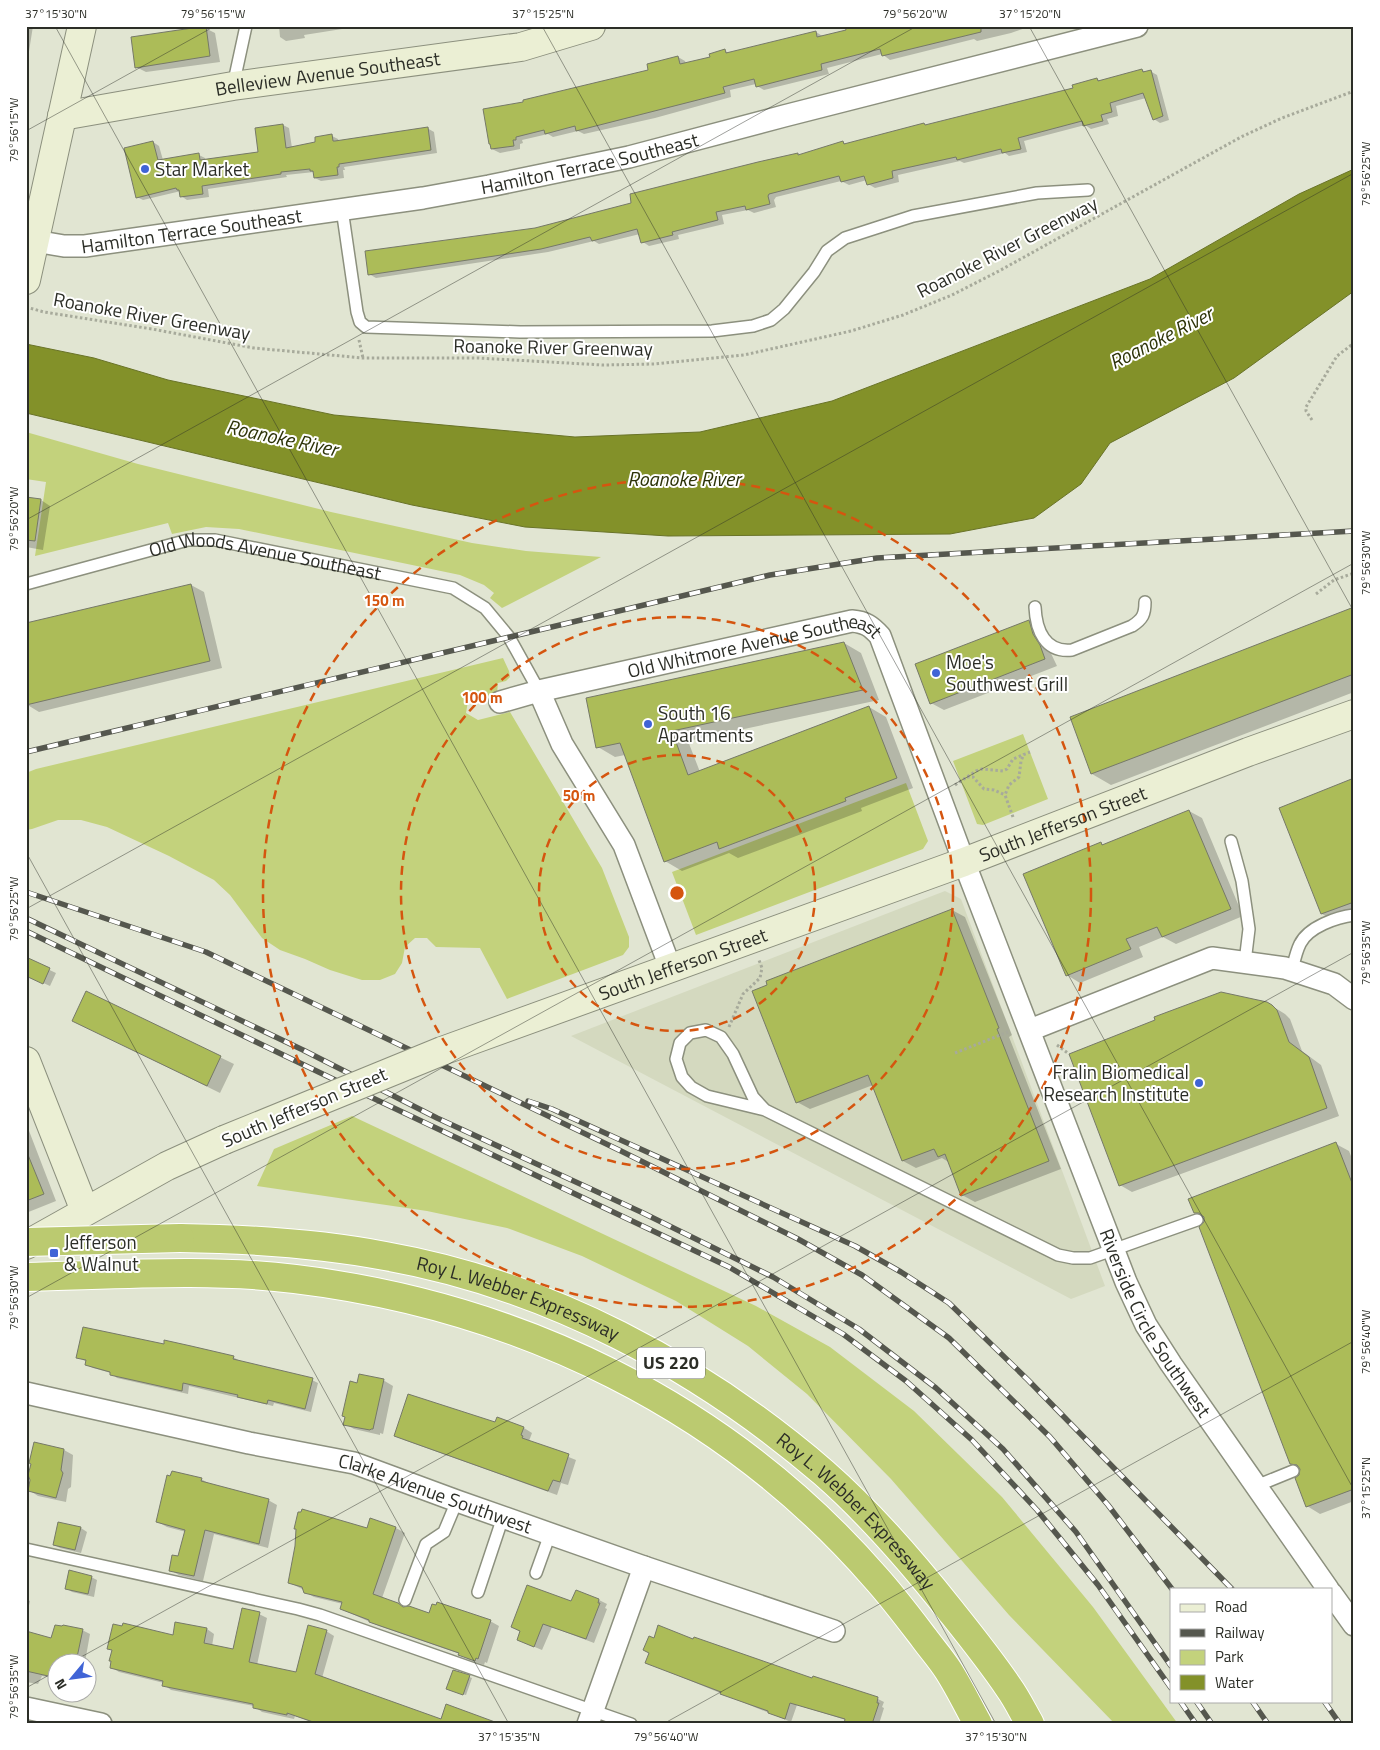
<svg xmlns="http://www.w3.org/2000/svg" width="1380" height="1750" font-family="'Titillium Web',sans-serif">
	<rect width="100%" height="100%" fill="#e1e5d2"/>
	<path fill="#d4d9bf" d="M945 891 961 899 1105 1286 1071 1299 571 1036Z"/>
	<path fill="#c3d27c" d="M26 432 138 464 331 512 472 543 526 551 601 557 502 608 490 598 494 593 484 585 460 575 239 529 206 527 172 534 168 523 35 556 46 482 26 479Z
		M503 658 509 671 510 677 506 681 498 683 497 693 468 701 466 713 478 720 510 712 602 868 629 937V947L623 955 507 999 480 948 436 947 427 938H415L405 947 402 963 395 974 380 980H362L330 970 305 959 280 950 262 938 230 895 214 880 169 856 107 827 81 820H58L32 829 26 830V773L36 769Z
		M1023 734 1048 799 983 825 977 824 953 761Z
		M906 783 928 841 923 849 696 935 672 872Z
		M352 1116 756 1306 830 1347 914 1411 1002 1497 1093 1607 1178 1724H1115L1009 1615 891 1479 807 1394 748 1346 676 1301 582 1256 507 1228 427 1211 257 1186 274 1149Z"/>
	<path fill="#839129" stroke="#697328" d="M1354 169V291L1234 378 1110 443 1081 484 1034 518 950 534 668 536 525 527 412 505 26 413V344L94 358 168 380 334 415 575 437 700 432 832 401 1150 279 1299 194Z"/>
	<path fill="#0003" d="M26 26H33L27 64 26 63Z
		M279 26H361L304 35 305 38 286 41 280 37Z
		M846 26H1031L1011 33 977 41 974 39 890 60 882 54 827 68 829 74 764 90 757 86 756 84 730 90 731 97 655 118 584 134 578 131 553 137 548 134 522 140 523 143 520 144V149L500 153 492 149 525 103 650 70 678 57 685 61 686 64 711 57 725 51 729 53 816 32 824 37 847 30Z
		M205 28 215 33 220 62 146 72 136 67Z
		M1142 70 1146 72 1150 71 1157 75 1169 120 1160 123 1154 119 1146 98 1116 106 1118 116 1107 119 1109 124 1091 129 1085 125 1024 141 1027 152 1009 156 1005 153 964 163 960 161 898 175 899 182 875 188 868 184 867 180 849 185 841 181 776 197 774 200 776 207 754 213 748 210 722 215 724 224 678 235 679 239 649 246 643 242 640 234 599 244 594 241 548 252 376 278 369 274 632 204 798 155 799 156 843 143 846 144 924 124 927 126 1074 88 1097 79 1101 81Z
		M283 125 289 128 292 148 317 143 332 136 338 139 339 142 427 128 434 132 437 153 344 167 345 170H343L344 178 321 181 315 178 314 172 286 175 287 177 208 189 209 197 187 200 181 196V191L143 200 137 197 153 142 159 146 163 160 199 155 205 158 206 161 260 153 256 129Z
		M26 498 41 500 50 506 43 550 26 547Z
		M191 585 204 592 222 668 39 712 26 704Z
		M1354 608V692L1111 785 1092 774Z
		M1029 621 1042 629 1046 643 1057 666 944 710 931 703Z
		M844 643 861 653 879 700 688 741 700 772 869 707 886 717 913 788 861 808 862 811 738 858 729 853 682 871 665 861 625 755 615 757 598 747Z
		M1354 779V914L1335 921 1322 914 1281 808Z
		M1189 811 1202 818 1243 916 1176 944 1163 937 1139 947 1143 957 1080 983 1067 975 1101 843 1105 846Z
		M952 910 965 917 1012 1035 1009 1037 1061 1169 975 1202 962 1195 950 1163 942 1158 916 1168 903 1161 873 1085 810 1109 797 1102Z
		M26 959 56 973 50 986 26 975Z
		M87 993 234 1064 220 1093 74 1021Z
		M1267 1003 1285 1014 1290 1019 1302 1051 1321 1065 1339 1116 1132 1192 1120 1185Z
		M26 1123 56 1201 26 1213Z
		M1336 1144 1349 1151 1354 1164V1501L1320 1514 1307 1506 1300 1476 1301 1469 1291 1463 1205 1218 1195 1212Z
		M165 1346 233 1357 240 1361 312 1380 318 1383 311 1412 274 1403 273 1406 189 1386 188 1394 117 1378 111 1373 93 1368 87 1365V1362L77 1357Z
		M383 1380 393 1386 383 1434 380 1433V1435L354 1429 345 1424 358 1384Z
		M498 1419 524 1428 532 1433 529 1441 576 1460 568 1485 561 1483 557 1495 404 1440 396 1436 496 1423Z
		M64 1450 73 1455 71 1487 68 1489 66 1502 38 1496 29 1490Z
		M201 1479 210 1484 268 1500 277 1505 268 1548 214 1534 203 1581 179 1575 170 1570 179 1558 186 1532 167 1527 158 1522Z
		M371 1520 396 1528 405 1533 382 1598 405 1608 430 1615 490 1621 499 1626 487 1663 485 1662 484 1665 469 1660 460 1654 379 1626 341 1609 343 1604 314 1597 305 1592 304 1590 290 1583 368 1530Z
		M81 1528 87 1532 81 1553 60 1548 54 1545Z
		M91 1577 97 1580 94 1597 72 1592 66 1588Z
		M26 1599 30 1601 26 1618Z
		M599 1600 607 1604 605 1608 607 1609 594 1643 552 1627 542 1650 518 1640 521 1632 512 1627 571 1603Z
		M259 1614 267 1618 257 1665 297 1673 326 1631 334 1636 322 1678 442 1720 478 1724H317L295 1716 294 1719 262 1712 254 1706 171 1690 164 1685V1683L119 1672 111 1667 113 1651 108 1648 173 1636 176 1623 207 1629 214 1634 212 1646 234 1651Z
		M82 1630 90 1634 85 1662H58V1679L42 1676 38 1684 26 1682V1632L52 1639Z
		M694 1641 813 1680 814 1678 878 1699 884 1702 882 1707 884 1708 879 1724H845L846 1720 797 1705 791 1722 647 1663Z
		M469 1677 472 1678 466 1695 450 1690Z"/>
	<path fill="#acbc58" stroke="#767968" d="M206 26 210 56 135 68 131 37Z
		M845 26H981V32L882 56 880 49 821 64 822 70 756 87 754 79 723 87 725 93 576 131 575 126 545 134 544 130 516 137V140H513L514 146 491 149 490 144H489L483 109 523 102V100L648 70 647 64 678 56 680 64 710 57 709 54 725 49 726 53 816 31 817 37 846 30Z
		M1142 69 1143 72 1151 70 1163 116 1153 120 1143 93 1110 103 1112 112 1101 115 1103 121 1083 126 1082 121 1018 138 1021 149 1002 153 1001 149 957 160 956 157 892 171 893 178 867 185 864 176 841 182 839 176 769 194 768 196 770 204 746 210 745 206 716 212 718 220 672 232 673 235 641 243 637 229 592 241 590 237 541 249 368 275 365 251 535 228 631 203 630 194 758 162 798 153V155L843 141 844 144 924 123 925 125 1073 88 1072 85 1097 78 1098 81Z
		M283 124 286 148 315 142V137L332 134 333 141H335L428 127 431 150 339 164V167H337L338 175 314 178 313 171H310V169L281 172V174L202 186 203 194 180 197 179 190H177L176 188 136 198 124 148 153 141 158 160 199 153 200 160 258 152 255 128Z
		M26 497 41 499 35 541 26 540Z
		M191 584 210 661 26 705V623Z
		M1354 607V674L1091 774 1070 717Z
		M1029 620 1033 634 1040 645 1045 659 930 704 915 664Z
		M844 642 863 690 672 731 688 775 869 706 897 778 845 798 846 801 719 849 717 842 664 862 620 743 596 748 586 698Z
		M1354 778V902L1321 914 1279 808Z
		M1189 810 1231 909 1162 937 1157 927 1126 939 1131 949 1066 976 1023 874 1101 842 1102 845Z
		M952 909 999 1028 997 1029 1049 1161 961 1196 945 1154 938 1157 934 1149 902 1161 868 1075 796 1103 752 991 767 985 766 981Z
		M26 957 50 968 43 984 26 976Z
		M86 991 221 1056 207 1086 72 1021Z
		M1221 992 1267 1002 1272 1005 1277 1010 1289 1042 1309 1057 1327 1108 1119 1186 1069 1054 1155 1020 1154 1017Z
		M1336 1142 1354 1188V1489L1306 1507 1295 1478 1299 1475 1300 1469 1297 1465 1290 1464 1199 1227 1204 1222V1217L1199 1213H1194L1188 1199Z
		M26 1150 44 1194 26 1201Z
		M83 1327 164 1344V1340L191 1346 234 1356 233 1359 313 1378 305 1409 268 1400 267 1404 237 1397 238 1395 183 1383 182 1391 110 1375V1372L85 1365 86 1360 76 1358Z
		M359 1374 384 1379 373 1429H371L370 1430 343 1425 345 1417 342 1416 350 1381 357 1383Z
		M408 1394 495 1422 497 1417 524 1427 521 1435 523 1436 522 1438 569 1454 560 1482 553 1480 548 1491 394 1436Z
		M34 1442 64 1449 61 1470 63 1473 56 1498 28 1491 30 1480 28 1475 31 1464 29 1463Z
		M172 1471 202 1478 201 1481 269 1499 259 1544 205 1530 194 1576 169 1571 172 1555 178 1556 185 1530 156 1522 167 1475 170 1476Z
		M302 1509 367 1528 370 1518 396 1527 373 1594 398 1603 403 1607 409 1606 429 1613 432 1604 436 1605 437 1602 491 1620 478 1659 476 1658 475 1661 458 1655 459 1653 369 1622V1620L340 1609 342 1602 304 1593 302 1587 288 1583 295 1546 296 1529H294L298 1512H301Z
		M58 1522 81 1527 75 1550 53 1545Z
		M69 1570 92 1576 88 1594 65 1589Z
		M527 1585 571 1601 576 1590 599 1599 598 1603H600L586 1639 543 1624 534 1647 517 1640 520 1631 511 1627Z
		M242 1608 260 1612 249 1662 296 1672 308 1625 327 1630 315 1674 441 1719 446 1704 495 1722 494 1724H319L287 1713V1715L253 1708V1704L162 1686 163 1681 110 1668 111 1661H109L112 1650 107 1649 113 1624 122 1626 123 1623 173 1635 175 1622 207 1628 204 1643 233 1649Z
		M55 1625 62 1626 63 1625 83 1629 76 1662H58L57 1678 26 1671V1631L51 1638Z
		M658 1625 693 1639 694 1637 812 1678 813 1676 878 1697 877 1703H879L872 1724H844L845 1719 790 1703 785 1719 768 1713V1711L720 1694 721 1692 645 1663 649 1653 643 1650 649 1636 654 1638Z
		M453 1670 470 1675 463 1695 446 1689Z"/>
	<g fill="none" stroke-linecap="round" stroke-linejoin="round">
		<g stroke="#8c907e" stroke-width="14">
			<g id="lane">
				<path d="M233 86 246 26"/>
				<path d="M342 209 357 312 360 322 366 327 520 332 712 331 753 326 771 320 784 309 814 272 827 251 845 238 913 216 1037 193 1088 190"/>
				<path id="s1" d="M26 584 188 540H215L453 588 485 608 509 637 539 691"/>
				<path d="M1035 607C1036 630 1045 653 1072 650L1132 626C1143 619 1145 614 1145 602"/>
				<path d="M1231 841 1242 881 1249 929 1245 962"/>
				<path d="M1292 970C1294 962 1296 952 1300 944 1308 927 1337 917 1354 915"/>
				<path d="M765 1110 753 1097 733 1054 721 1037 706 1030 690 1033 680 1043 676 1059 682 1077 691 1087 707 1096 765 1110 1058 1255 1073 1258H1090L1197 1220"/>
				<path d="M1256 1486 1293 1471"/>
				<path d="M26 1549 298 1609 320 1615 631 1724"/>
				<path d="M536 1573 550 1534"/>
				<path d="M478 1592 503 1517"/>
				<path d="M405 1600 426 1544 444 1532 457 1501"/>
			</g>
		</g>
		<g stroke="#8c907e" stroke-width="24">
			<g id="street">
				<path id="s2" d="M35 241 64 246H85L423 198 489 186 629 157 784 116 1137 26"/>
				<path d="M539 691 562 744 624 845 670 967"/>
				<path id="s3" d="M500 702 539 691 852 621C865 622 871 626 880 636L964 862 1126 1282 1146 1325 1171 1364 1328 1589"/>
				<path d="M1030 1030 1212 958 1285 968 1334 984 1354 999"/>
				<path id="s4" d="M26 1393 249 1443 354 1463 457 1501 644 1567 834 1631"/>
				<path d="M1331 1593 1354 1625"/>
				<path d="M26 1708 101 1724"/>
				<path d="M588 1724 644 1567"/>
			</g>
		</g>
		<g stroke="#8c907e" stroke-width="30">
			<g id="secondary">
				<path id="s5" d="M62 116 233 86 521 47 591 26"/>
				<path d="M26 280 82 26"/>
				<path id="s6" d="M442 1051 964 862 1248 752 1354 714"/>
				<path d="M26 1061 85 1211"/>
				<path d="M26 1245 167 1166 224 1140"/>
			</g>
		</g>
		<g stroke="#fff" stroke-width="30">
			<g id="highway">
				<path id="s7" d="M180 1238C249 1239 317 1243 385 1256 548 1285 700 1366 824 1473 871 1514 912 1562 950 1610 970 1635 991 1661 1009 1688 1017 1699 1023 1712 1030 1724"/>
				<path d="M26 1277C114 1275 208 1268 295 1279 519 1306 726 1406 875 1577 893 1597 908 1617 924 1638 932 1649 941 1659 948 1670 959 1687 968 1706 978 1724"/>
			</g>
		</g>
		<path stroke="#a7aa9b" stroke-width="3" stroke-dasharray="2.5 2.5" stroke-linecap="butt" d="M26 307 44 312 152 329 254 348 363 358H478L603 365 655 364 744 355 851 331 903 315 952 295 999 271 1241 137 1282 118 1354 91
			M359 340 363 358
			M1312 420 1306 411V407L1337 356 1354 343
			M1316 594 1334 580 1354 573
			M967 777H973L984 789 994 790 1005 795
			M955 785 976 771 982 769 1003 771 1007 769 1013 759 1030 752
			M1013 817 1005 795 1009 785 1019 777 1021 761 1024 754
			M729 1027 743 994 760 978 762 968 759 960
			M1057 1045 1069 1054
			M955 1053 1008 1032"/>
		<use href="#lane" stroke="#fff" stroke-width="11"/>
		<use href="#street" stroke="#fff" stroke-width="21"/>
		<use href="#secondary" stroke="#ebefd4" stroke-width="28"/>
		<use href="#highway" stroke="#bbca70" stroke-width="28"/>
		<g stroke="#55574e" stroke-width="5.5">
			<path id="rail" d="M26 752 770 575 877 558 1354 531
				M26 892 206 952 621 1151 798 1239 862 1275 949 1338 1050 1437 1108 1505 1172 1589
				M26 918 303 1050 437 1118 641 1212 773 1277 859 1329 936 1388 1003 1449 1076 1532 1171 1666
				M26 931 358 1091 729 1267 843 1334 906 1381 972 1440 1037 1510 1098 1585 1171 1688
				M528 1101 552 1109 855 1246 901 1272 949 1303 1028 1380 1232 1589
				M1180 1701 1196 1724
				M1196 1701 1212 1724
				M1252 1701 1268 1724
				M1324 1701 1340 1724"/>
		</g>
		<use href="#rail" stroke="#fff" stroke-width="4" stroke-dasharray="11" stroke-linecap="butt"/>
		<g stroke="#8c907e" stroke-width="30" stroke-linecap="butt">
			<path id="secondary-bridge" d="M224 1140 442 1051"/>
		</g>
		<g stroke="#fff" stroke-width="30" stroke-linecap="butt">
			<path id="highway-bridge" d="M26 1242 180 1238"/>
		</g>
		<use href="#secondary-bridge" stroke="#ebefd4" stroke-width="28"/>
		<use href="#highway-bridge" stroke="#bbca70" stroke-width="28"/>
	</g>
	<path fill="none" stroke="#2c2e27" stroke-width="1" stroke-opacity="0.45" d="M55 26 996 1724M542 26 1354 1490M1029 26 1354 612M26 131 215 26M26 520 917 26M26 852 509 1724M26 909 1354 173M26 1298 1354 563M72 1662 1354 952M26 1688 58 1670M663 1724 1354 1341"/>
	<g fill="none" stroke="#d5550f" stroke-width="2.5" stroke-dasharray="9 6">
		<circle cx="677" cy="893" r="138"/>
		<circle cx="677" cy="893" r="276"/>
		<circle cx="677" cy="893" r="414"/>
	</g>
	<g fill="#4064d6" stroke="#fff" stroke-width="2">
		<circle cx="145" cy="169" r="5"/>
		<circle cx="936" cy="673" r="5"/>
		<circle cx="648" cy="724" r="5"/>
		<circle cx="1199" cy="1083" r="5"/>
		<rect x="49" y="1248" width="10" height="10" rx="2.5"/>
	</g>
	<g text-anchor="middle" stroke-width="4" stroke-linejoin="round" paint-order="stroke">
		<rect fill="#fff" stroke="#6b6d68" stroke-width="1" x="637" y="1347.5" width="68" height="31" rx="4"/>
		<g font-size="18" font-weight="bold" fill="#2c2e27">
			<text x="671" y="1369">US 220</text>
		</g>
		<g font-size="19" fill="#2c2e27" stroke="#fff">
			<text dy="7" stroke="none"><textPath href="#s5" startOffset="269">Belleview Avenue Southeast</textPath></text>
			<text dy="7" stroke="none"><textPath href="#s2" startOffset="562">Hamilton Terrace Southeast</textPath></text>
			<text dy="7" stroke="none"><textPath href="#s2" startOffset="158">Hamilton Terrace Southeast</textPath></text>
			<text transform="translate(1007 247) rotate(-27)" y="7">Roanoke River Greenway</text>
			<text transform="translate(152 316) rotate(10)" y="7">Roanoke River Greenway</text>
			<text transform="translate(553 347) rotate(1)" y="7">Roanoke River Greenway</text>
			<text dy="7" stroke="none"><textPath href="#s1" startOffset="246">Old Woods Avenue Southeast</textPath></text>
			<text dy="7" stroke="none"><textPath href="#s3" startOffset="262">Old Whitmore Avenue Southeast</textPath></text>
			<text dy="7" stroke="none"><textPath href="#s6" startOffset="661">South Jefferson Street</textPath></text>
			<text dy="7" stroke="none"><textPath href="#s6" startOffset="256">South Jefferson Street</textPath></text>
			<text transform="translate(304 1107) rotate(-23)" y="7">South Jefferson Street</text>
			<text dy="7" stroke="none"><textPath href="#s7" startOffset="346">Roy L. Webber Expressway</textPath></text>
			<text dy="7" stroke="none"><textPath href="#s3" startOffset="1135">Riverside Circle Southwest</textPath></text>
			<text dy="7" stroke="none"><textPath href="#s4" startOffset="422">Clarke Avenue Southwest</textPath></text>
			<text dy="7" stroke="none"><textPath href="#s7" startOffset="751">Roy L. Webber Expressway</textPath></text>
		</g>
		<g font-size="19" fill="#2c2e27" stroke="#fff" text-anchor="start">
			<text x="155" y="176">Star Market</text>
			<text x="946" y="669">Moe's<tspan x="946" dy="22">Southwest Grill</tspan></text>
			<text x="658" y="720">South 16<tspan x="658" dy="22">Apartments</tspan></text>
			<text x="1189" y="1079" text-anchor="end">Fralin Biomedical<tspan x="1189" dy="22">Research Institute</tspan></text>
			<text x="64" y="1249">Jefferson<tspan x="64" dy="22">&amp; Walnut</tspan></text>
		</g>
		<g font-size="20" font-style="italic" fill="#2d3308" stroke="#fff">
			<text transform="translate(1161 338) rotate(-27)" y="7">Roanoke River</text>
			<text transform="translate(282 438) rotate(12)" y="7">Roanoke River</text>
			<text x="684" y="486">Roanoke River</text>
		</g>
	</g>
	<circle cx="677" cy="893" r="8" fill="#d5550f" stroke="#fff" stroke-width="2.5"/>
	<g font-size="15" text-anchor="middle" font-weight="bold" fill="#d5550f" stroke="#fff" stroke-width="4" stroke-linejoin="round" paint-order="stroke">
		<text x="384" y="606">150 m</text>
		<text x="482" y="703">100 m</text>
		<text x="579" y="801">50 m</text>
	</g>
	<rect width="1380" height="1750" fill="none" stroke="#ffffff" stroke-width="55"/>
	<rect x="1170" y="1588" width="162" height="115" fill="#ffffff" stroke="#ababa9"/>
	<rect x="1180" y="1604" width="25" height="8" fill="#ebefd4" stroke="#ababa9"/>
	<text x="1215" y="1612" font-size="15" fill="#2c2e27">Road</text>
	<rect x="1180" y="1629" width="25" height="8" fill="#55574e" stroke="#ababa9"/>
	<text x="1215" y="1638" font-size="15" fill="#2c2e27">Railway</text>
	<rect x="1180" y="1650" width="25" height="15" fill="#c3d27c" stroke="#ababa9"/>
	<text x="1215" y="1662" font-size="15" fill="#2c2e27">Park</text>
	<rect x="1180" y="1675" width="25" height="15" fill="#839129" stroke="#ababa9"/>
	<text x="1215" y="1688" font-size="15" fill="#2c2e27">Water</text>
	<g transform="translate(72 1678) rotate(241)"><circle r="24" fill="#ffffff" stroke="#ababa9"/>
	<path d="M0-4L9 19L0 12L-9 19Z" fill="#4064d6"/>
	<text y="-8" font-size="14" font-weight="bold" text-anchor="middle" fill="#2c2e27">N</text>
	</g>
	<rect x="28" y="28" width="1324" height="1694" fill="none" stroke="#2c2e27" stroke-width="2"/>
	<g font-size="12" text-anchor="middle" fill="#2c2e27">
		<text x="56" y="18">37°15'30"N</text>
		<text x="213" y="18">79°56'15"W</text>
		<text x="543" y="18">37°15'25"N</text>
		<text x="915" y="18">79°56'20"W</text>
		<text x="1030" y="18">37°15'20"N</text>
		<text transform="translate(14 130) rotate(-90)" y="4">79°56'15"W</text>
		<text transform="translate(1366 174) rotate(-90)" y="4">79°56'25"W</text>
		<text transform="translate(14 519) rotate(-90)" y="4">79°56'20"W</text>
		<text transform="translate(1366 563) rotate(-90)" y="4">79°56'30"W</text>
		<text transform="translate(14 909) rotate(-90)" y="4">79°56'25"W</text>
		<text transform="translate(1366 953) rotate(-90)" y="4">79°56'35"W</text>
		<text transform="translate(14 1298) rotate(-90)" y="4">79°56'30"W</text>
		<text transform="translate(1366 1342) rotate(-90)" y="4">79°56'40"W</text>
		<text transform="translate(1366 1488) rotate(-90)" y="4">37°15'25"N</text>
		<text transform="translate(14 1687) rotate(-90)" y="4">79°56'35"W</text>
		<text x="509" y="1741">37°15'35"N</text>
		<text x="666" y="1741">79°56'40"W</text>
		<text x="996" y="1741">37°15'30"N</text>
	</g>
</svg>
